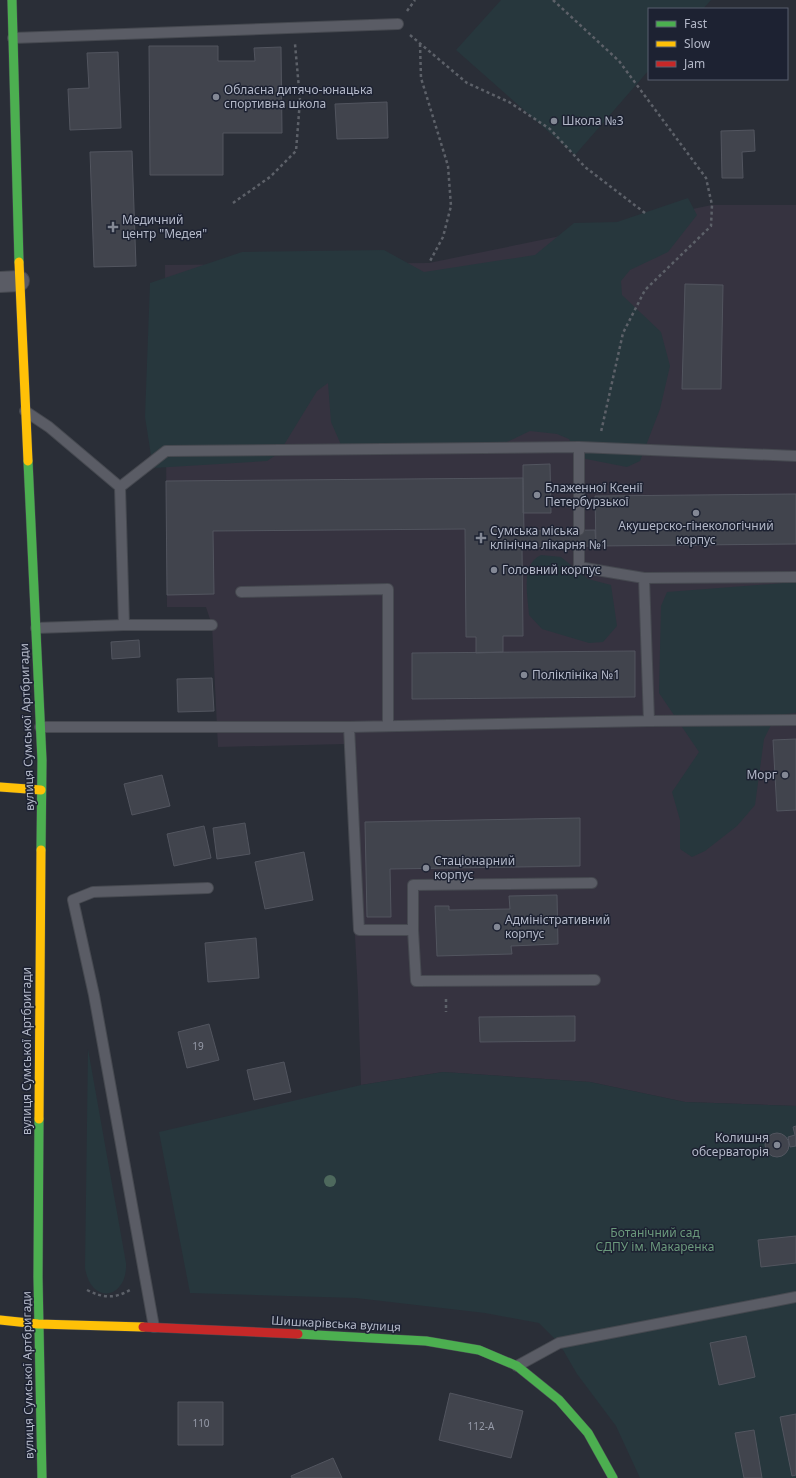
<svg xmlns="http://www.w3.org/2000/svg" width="796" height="1478" font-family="'Noto Sans',sans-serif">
	<rect width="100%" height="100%" fill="#2a2e37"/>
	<path fill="#363340" d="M712 205H796V1106L685 1102 590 1082 443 1072 361 1085 358 993 345 744 218 747 212 625 206 607H167L165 265 429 263Z"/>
	<path fill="#27373d" d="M501 0H711L703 9H649V70L575 155 456 50Z
		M688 198 697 215 668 252 630 270 621 281 622 295 661 332 670 366 660 409 640 461 627 467 586 459 575 452 569 439 557 434 530 431 486 452 353 455 342 447 331 422 328 383 317 391 279 453 267 461 153 468 145 417 150 283 242 252 384 250 424 272 535 255 574 223 617 222Z
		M541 555 561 557 588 579 611 585 617 626 603 642 589 643 542 629 529 615C528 597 520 564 541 555Z
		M796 582V713L776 715 764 739 755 805 737 826 705 851 692 857 680 849V820L672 792 699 752 659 693 661 606 667 592Z
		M88 1049 126 1263C128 1299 91 1306 85 1268Z
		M443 1072 590 1082 685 1102 796 1106V1478H640L616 1426 577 1374 559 1343 539 1323 485 1313 356 1298 190 1293 159 1132 361 1085Z"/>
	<path fill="#41444d" stroke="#52555f" d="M149 46H218V61H255L254 48 281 47 282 133H223V175H150Z
		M118 52 121 128 70 130 68 89 89 88 87 53Z
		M387 102 388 138 337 139 335 104Z
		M754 130 755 151 742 152 743 178H722L721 131Z
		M132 151 136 266 94 267 90 152Z
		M685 284 723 285 721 389H682Z
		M550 464 551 513H523V465Z
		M523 478 524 531 595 530 596 546 522 547 523 636H503V652L476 653V637H466L465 529 213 531 214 594 167 595 166 481Z
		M796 494V544L596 546 595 496Z
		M139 640 140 657 112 659 111 642Z
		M635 651V697L412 699V653Z
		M212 678 214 711 178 712 177 679Z
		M796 739V810L777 811 773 740Z
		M162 775 170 806 132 815 124 784Z
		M580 818V866L390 869 391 917H367L365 822Z
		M245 823 250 854 217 859 213 828Z
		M204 826 211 858 174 866 167 834Z
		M304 852 313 900 265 909 255 862Z
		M557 895 558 944 511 946 512 954 437 956 435 906H449V910L510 909 509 896Z
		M256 938 259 978 208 982 205 943Z
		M575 1016V1041L480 1042 479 1017Z
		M209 1024 219 1060 187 1068 178 1032Z
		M284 1062 291 1092 254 1100 247 1070Z
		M796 1126V1146L790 1147 788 1137 795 1135 793 1127Z
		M765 1145a12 12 0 1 1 24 0a12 12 0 1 1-24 0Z
		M796 1236V1263L761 1267 758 1240Z
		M746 1336 755 1377 719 1385 710 1343Z
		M450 1393 523 1411 511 1458 439 1440Z
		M178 1402H223V1445H178Z
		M796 1414V1475L792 1476 780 1417Z
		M754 1430 762 1478H744L735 1433Z
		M333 1458 342 1478H292L291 1476Z"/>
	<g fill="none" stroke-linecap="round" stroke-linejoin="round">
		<g stroke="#464950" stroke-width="12">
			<path id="lane" d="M13 38 398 24
				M25 411 49 427 120 487 124 625
				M579 447V530
				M120 487 166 451 579 447 796 456
				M579 546V567L644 578
				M241 592 388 589V726
				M36 628 124 625H212
				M649 721 796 720
				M40 727H349L359 930H413V885L592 883
				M349 727 649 721 644 578 796 577
				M413 930 416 981 595 980
				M154 1327 94 995 73 900 93 892 208 888
				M517 1366 559 1343 796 1297"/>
		</g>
		<g stroke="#464950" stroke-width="22">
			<path id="street" d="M0 282 19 281"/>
		</g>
		<g stroke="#464950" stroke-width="10">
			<path id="fast" d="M12 0 19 262
				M28 461 42 760 41 850
				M39 1119 38 1277 42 1478
				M298 1334 426 1341 479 1350 517 1366 559 1400 588 1433 613 1478"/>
		</g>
		<g stroke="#464950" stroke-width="10">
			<path id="slow" d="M19 262 28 461
				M0 787 41 790
				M39 1119 41 850
				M0 1320 38 1324 143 1327"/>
		</g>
		<g stroke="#464950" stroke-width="10">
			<path id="jam" d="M143 1327 298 1334"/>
		</g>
		<path stroke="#5d6169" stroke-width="2.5" stroke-dasharray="3 3" stroke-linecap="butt" d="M553 0 619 61 706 178 712 205 711 226 645 290 623 333 601 432
			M407 11 415 0
			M410 35 467 83 509 102 550 129 585 167 645 213
			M420 44 421 78 448 166 451 206 443 237 429 263
			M233 203 270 177 296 151 300 100 295 44
			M446 999V1012
			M87 1290C103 1298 114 1299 130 1290"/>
		<use href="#lane" stroke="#5a5c65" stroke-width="10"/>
		<use href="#street" stroke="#5a5c65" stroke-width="20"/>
		<use href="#fast" stroke="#4caf50" stroke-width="9"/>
		<use href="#slow" stroke="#ffc107" stroke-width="9"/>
		<use href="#jam" stroke="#c62828" stroke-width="9"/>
	</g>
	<circle fill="#4e695d" cx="330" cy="1181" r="6"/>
	<g fill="#838895" stroke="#1d2232" stroke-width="1.5">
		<circle cx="216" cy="97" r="4"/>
		<circle cx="554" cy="121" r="4"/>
		<path d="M111 221h4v4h4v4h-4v4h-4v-4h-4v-4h4z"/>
		<circle cx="537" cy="495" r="4"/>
		<circle cx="696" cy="513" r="4"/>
		<path d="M479 532h4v4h4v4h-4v4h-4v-4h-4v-4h4z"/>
		<circle cx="494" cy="570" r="4"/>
		<circle cx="524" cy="675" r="4"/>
		<circle cx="785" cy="775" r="4"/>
		<circle cx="426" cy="868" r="4"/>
		<circle cx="497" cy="927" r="4"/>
		<circle cx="777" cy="1145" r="4"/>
	</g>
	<g text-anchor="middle" stroke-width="3" stroke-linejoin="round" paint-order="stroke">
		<g font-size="10" fill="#969ba9">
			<text x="198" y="1050">19</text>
			<text x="201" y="1427">110</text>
			<text x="481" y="1430">112-А</text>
		</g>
		<g font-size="12" fill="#b3b8c8" stroke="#1d2232" text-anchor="start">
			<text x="224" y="94">Обласна дитячо-юнацька<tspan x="224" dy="14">спортивна школа</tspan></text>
			<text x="562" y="125">Школа №3</text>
			<text x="122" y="224">Медичний<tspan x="122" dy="14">центр "Медея"</tspan></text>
			<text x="545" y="492">Блаженної Ксенії<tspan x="545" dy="14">Петербурзької</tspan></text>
			<text x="696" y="530" text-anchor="middle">Акушерско-гінекологічний<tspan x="696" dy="14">корпус</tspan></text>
			<text x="490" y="535">Сумська міська<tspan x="490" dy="14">клінічна лікарня №1</tspan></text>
			<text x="502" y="574">Головний корпус</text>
			<text x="532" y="679">Поліклініка №1</text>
			<text x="777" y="779" text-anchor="end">Морг</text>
			<text x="434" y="865">Стаціонарний<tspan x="434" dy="14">корпус</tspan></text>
			<text x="505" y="924">Адміністративний<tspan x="505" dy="14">корпус</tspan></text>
			<text x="769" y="1142" text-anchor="end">Колишня<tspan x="769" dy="14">обсерваторія</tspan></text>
		</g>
		<g font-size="12" fill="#b3b8c8" stroke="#1d2232">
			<text transform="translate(27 727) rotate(-92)" y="4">вулиця Сумської Артбригади</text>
			<text transform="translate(27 1051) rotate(-90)" y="4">вулиця Сумської Артбригади</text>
			<text transform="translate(336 1324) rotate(3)" y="4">Шишкарівська вулиця</text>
			<text transform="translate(28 1375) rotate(-91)" y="4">вулиця Сумської Артбригади</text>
		</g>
		<g font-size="12" fill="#6b997c" stroke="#1d2232">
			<text x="655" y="1237">Ботанічний сад<tspan x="655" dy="14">СДПУ ім. Макаренка</tspan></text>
		</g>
	</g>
	<rect x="648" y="8" width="140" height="72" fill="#1d2232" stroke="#595e6e"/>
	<rect x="656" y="21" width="20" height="6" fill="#4caf50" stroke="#595e6e"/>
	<text x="684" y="28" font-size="12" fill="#b3b8c8">Fast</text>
	<rect x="656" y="41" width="20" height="6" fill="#ffc107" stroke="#595e6e"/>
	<text x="684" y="48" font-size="12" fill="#b3b8c8">Slow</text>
	<rect x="656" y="61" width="20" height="6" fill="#c62828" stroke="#595e6e"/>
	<text x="684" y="68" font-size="12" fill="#b3b8c8">Jam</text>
</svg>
